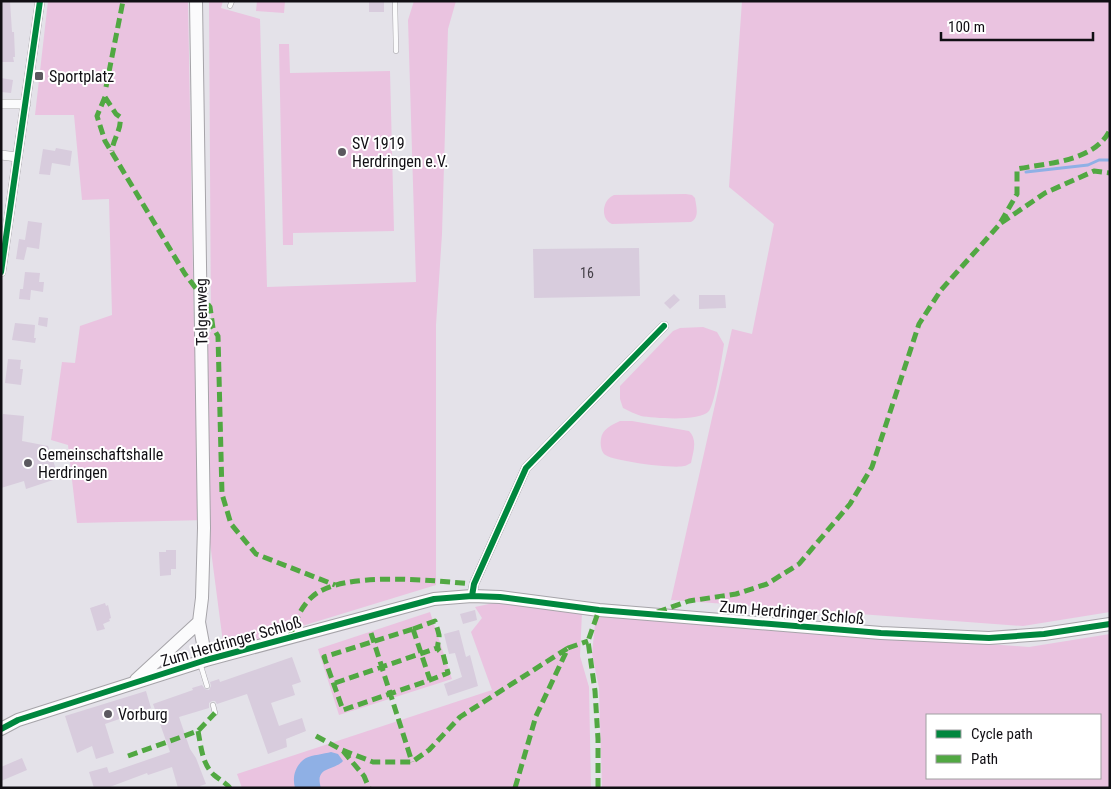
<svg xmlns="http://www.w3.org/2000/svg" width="1111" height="789" font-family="'Roboto Condensed',sans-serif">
	<rect width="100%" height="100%" fill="#e4e2e9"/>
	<path fill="#eac3e0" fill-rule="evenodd" d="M48 1H188L194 332H211L209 1H223L221 8 260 19 267 287 416 282 408 20 414 1H456L448 29 442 234 436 325V585L224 650 207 520 77 523 68 445 51 440 62 362 75 363 80 326 112 315 109 199 82 200 74 115H35Z
		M257 1H285L284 13 256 11Z
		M742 1H1110V612L1023 626 671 600 732 329 752 334 774 224 729 187Z
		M279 44H289L290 73 390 71 394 231 293 233V245H283Z
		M686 194 692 195 695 198C696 206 700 217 691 222L612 224C600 219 602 200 614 195Z
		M703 327 717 332 724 344C722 357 715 403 709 411 700 422 654 418 641 416 635 414 629 411 623 408L620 399V386L673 331 680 328Z
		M620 421H632L689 431C698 440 693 452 691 463 688 464 686 466 684 466 674 469 610 461 604 454 601 450 600 444 601 439 602 429 612 425 620 421Z
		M498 602 582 612 580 656 589 687 591 788H242L237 774 492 690 471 632 482 618 475 607Z
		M430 612 452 679 339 715 318 649Z
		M596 613 1029 647 1110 634V788H602L599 688 592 654ZM927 715H1100V778H927Z"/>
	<path fill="#8fb0e5" d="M331 752 338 754 343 761C334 771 314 766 321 788H295C292 777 295 765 306 758 312 755 324 754 331 752Z"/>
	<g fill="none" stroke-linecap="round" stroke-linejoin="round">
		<path stroke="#8fb0e5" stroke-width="3" d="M1026 172 1088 165 1099 160H1110"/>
	</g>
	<path fill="#d8ccdd" d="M1 1H10L12 32H14L15 57H13L14 62H1Z
		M369 1H384V12H369Z
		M1 78 13 80 11 93 1 92Z
		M56 148 72 151 70 166 52 163 50 175 39 174 43 149 55 151Z
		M28 221 42 223 39 249 27 247 24 260 16 259 19 239 25 240Z
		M639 248 640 296 534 298 533 249Z
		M25 272 40 273 39 282H44L43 292 31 290 30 300 19 299 20 289H23Z
		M674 294 680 300 670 309 664 303Z
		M699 295H725L726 308 699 309Z
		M39 317 48 318 47 327 38 325Z
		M15 323 35 325 34 338H36L35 343 12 340Z
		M8 359 21 360 20 369H23L21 385 5 383Z
		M3 414 24 416 22 441 48 446 59 478 26 489 24 481 1 488V429Z
		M166 550H176V569H171V575L160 576 159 552H166Z
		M105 603 106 606 108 605 111 618 109 619 110 621 103 624 105 629 97 631 90 608Z
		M475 610 477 620 463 624 460 614Z
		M459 630 466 657 470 655 478 686 448 696 444 684 462 677 455 653 449 654 444 634Z
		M292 657 301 682 292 685 295 695 271 703 279 726 302 718 306 731 286 739 287 747 268 754 247 694 217 704 215 701H212L209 703V708L179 717 190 749 196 758 206 784 200 786 201 788H178L172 767 148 775 147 773 107 788H94L89 772 107 767 109 773 170 752 153 704 193 690 192 688 202 685 205 689 209 690 211 686 210 682 219 679 220 682Z
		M146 691 151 708 105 724 114 753 96 759 92 746 77 753 65 716Z
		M22 758 27 770 1 781V767Z"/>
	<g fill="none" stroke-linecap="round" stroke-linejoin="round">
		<g stroke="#a6a4a9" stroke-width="5.5">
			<path id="lane" d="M395 1 396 51
				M230 6 232 1
				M200 663 207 686
				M213 705 215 713"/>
		</g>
		<g stroke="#a6a4a9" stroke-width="10">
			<path id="street" d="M1 104H26
				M1 155 17 157
				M1 272 40 1
				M472 596 474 584 526 468 664 326"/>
		</g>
		<g stroke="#a6a4a9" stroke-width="14">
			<path id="secondary" d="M196 1 204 528 202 598 199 622 206 660
				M136 680 199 622
				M1 729 18 720 206 660 434 599 472 596 500 597 599 610 881 633 989 638 1044 634 1110 624"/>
		</g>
		<use href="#lane" stroke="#fbfbfc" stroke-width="4.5"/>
		<use href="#street" stroke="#fbfbfc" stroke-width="9"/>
		<use href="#secondary" stroke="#fbfbfc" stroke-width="12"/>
		<path stroke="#51a842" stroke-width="5" stroke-dasharray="10 5" stroke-linecap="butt" d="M106 87 123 1
			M105 97 97 116 105 141 185 274 210 307 213 328 218 336 222 494 231 524 256 554 335 585
			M105 97 116 114 120 117C122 129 113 139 112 151
			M1001 223 1045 193 1094 171 1110 173
			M657 612 689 601 736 594 767 584 799 564 850 504 872 467 919 324 941 290 999 225 1017 194V169C1047 163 1094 162 1110 130
			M413 629 430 680 343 710 324 657Z
			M413 629 435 621C436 625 438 630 439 635 440 643 433 648 443 654L448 673 430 680
			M371 633 412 762
			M289 639C295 623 300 607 313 596 344 570 435 581 474 584
			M335 683 437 648
			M198 731C201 746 202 764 214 775 220 780 226 783 230 788
			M316 736 342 750 373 762H412L429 750 460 717 568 648
			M343 751 364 776 369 788
			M128 756 198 731 215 713
			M515 788 536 716 568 648 588 641
			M598 788V739L595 691 588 641 599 610"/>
		<g stroke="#fff" stroke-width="9">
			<path id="cycleway" d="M1 272 40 1
				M472 596 474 584 526 468 664 326
				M1 729 18 720 206 660 434 599 472 596 500 597 599 610 881 633 989 638 1044 634 1110 624"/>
		</g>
		<use href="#cycleway" stroke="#00873e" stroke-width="6"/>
	</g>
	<g fill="#5b595f" stroke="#fff" stroke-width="2">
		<rect x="34" y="71" width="10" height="10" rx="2.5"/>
		<circle cx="342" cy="152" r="5"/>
		<circle cx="28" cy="463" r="5"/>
		<circle cx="108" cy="714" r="5"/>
	</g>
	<g text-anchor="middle" stroke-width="4" stroke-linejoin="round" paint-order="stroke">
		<g font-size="14" fill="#433e46">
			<text x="587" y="278">16</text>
		</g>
		<g font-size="16" fill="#110f14" stroke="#fff" text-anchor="start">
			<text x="49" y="82">Sportplatz</text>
			<text x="352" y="149">SV 1919<tspan x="352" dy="18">Herdringen e.V.</tspan></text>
			<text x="38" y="460">Gemeinschaftshalle<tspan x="38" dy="18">Herdringen</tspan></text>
			<text x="118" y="720">Vorburg</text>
		</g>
		<g font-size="16" fill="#110f14" stroke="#fff">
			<text transform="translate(201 312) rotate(-91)" y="6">Telgenweg</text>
			<text transform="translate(792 612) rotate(5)" y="6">Zum Herdringer Schloß</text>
			<text transform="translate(231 641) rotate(-16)" y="6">Zum Herdringer Schloß</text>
		</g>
	</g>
	<rect width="1111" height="789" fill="none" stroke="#110f14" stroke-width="5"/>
	<rect x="926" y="714" width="175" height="65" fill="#ffffff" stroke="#a09fa1"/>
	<rect x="936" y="730" width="25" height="8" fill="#00873e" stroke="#a09fa1"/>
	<text x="971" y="739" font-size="15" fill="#110f14">Cycle path</text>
	<rect x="936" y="755" width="25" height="8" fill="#51a842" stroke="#a09fa1"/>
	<text x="971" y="764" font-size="15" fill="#110f14">Path</text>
	<path d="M941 32v8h152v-8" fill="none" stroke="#110f14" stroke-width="2.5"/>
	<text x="948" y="32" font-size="15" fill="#110f14" stroke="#ffffff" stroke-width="4" paint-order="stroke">100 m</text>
</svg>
